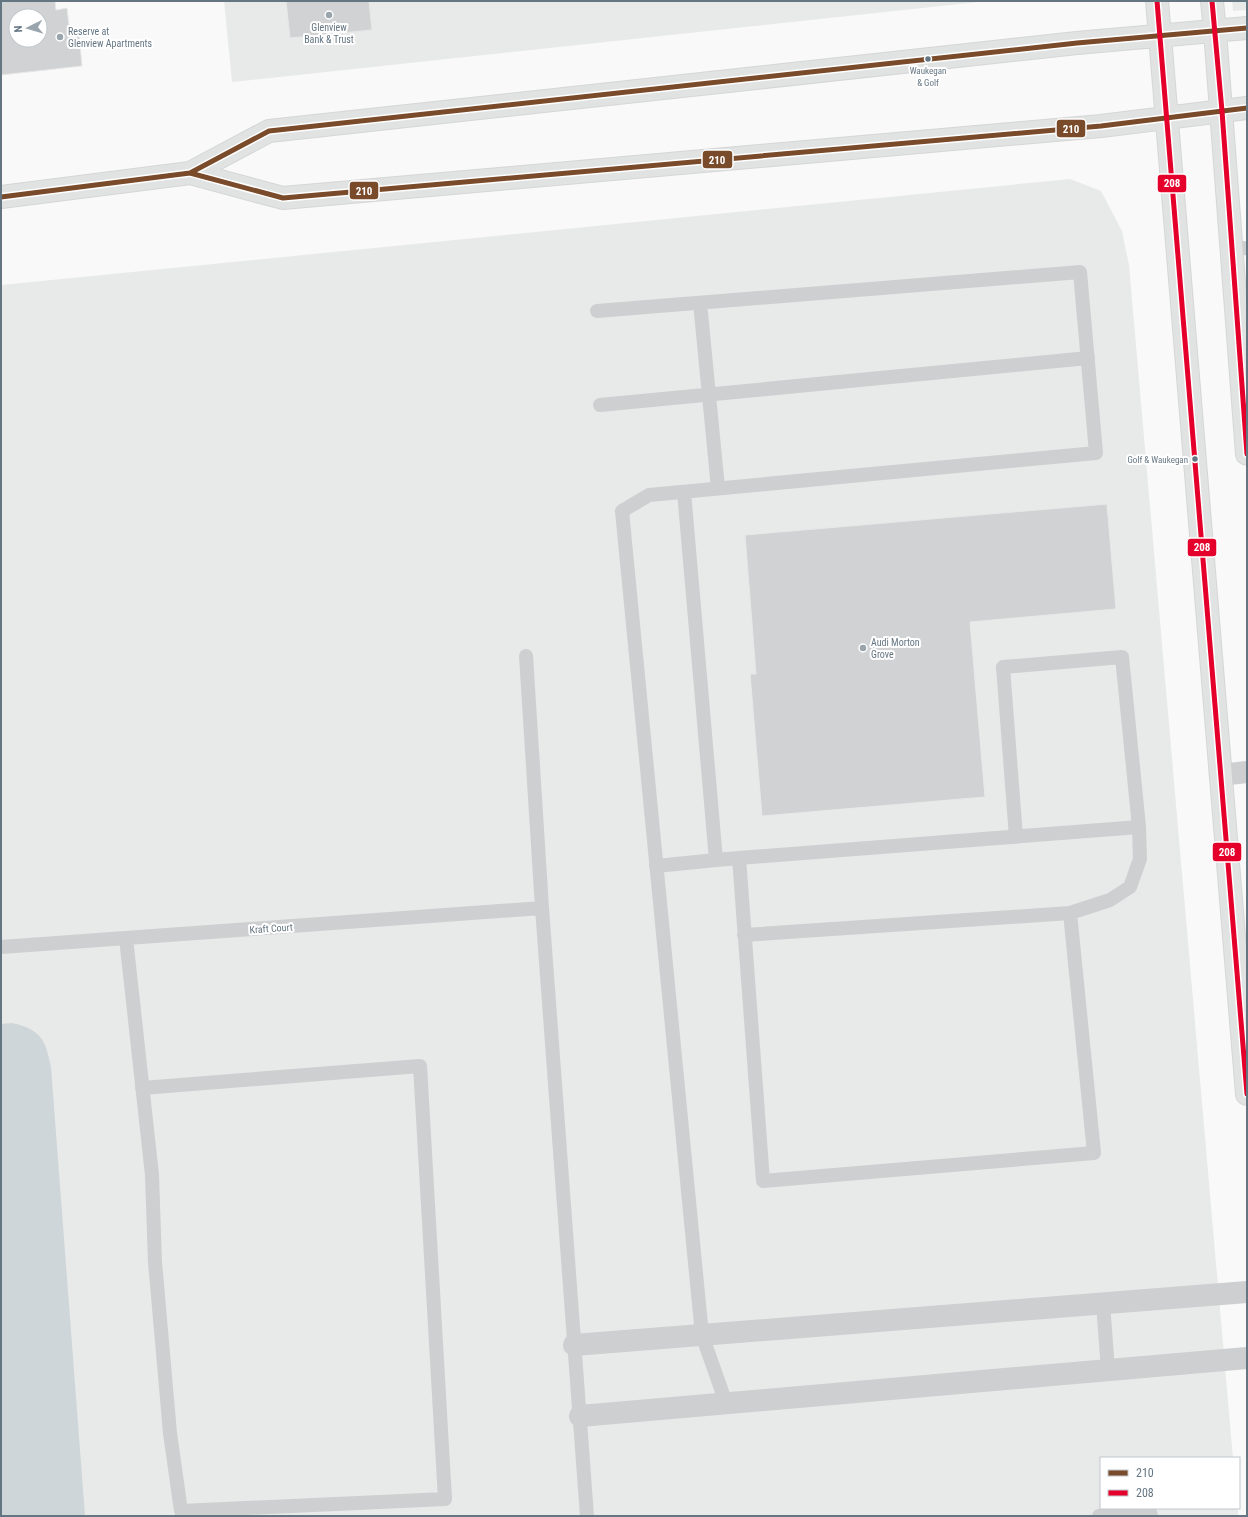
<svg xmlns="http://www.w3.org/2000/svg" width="1248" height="1517" font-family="'Roboto Condensed',sans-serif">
	<rect width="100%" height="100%" fill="#f9f9f9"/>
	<path fill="#e8e9e9" d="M224 1H988L232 82Z
		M1232 1H1247V10L1233 11Z
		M1070 179 1101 191 1122 231 1129 265 1233 1458H1101V1508H1238V1516H1V285Z"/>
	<path fill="#ced6d9" d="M12 1023C42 1030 45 1040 51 1067L85 1516H1V1024Z"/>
	<path fill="#d0d2d3" stroke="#e8e8e8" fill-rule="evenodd" d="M1 1H55L56 10 67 8 70 34 79 33 82 66 1 75ZM16 16H40V40H16Z
		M286 1H369L372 30 290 38Z
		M1107 504 1116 609 970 622 985 797 762 816 750 674H756L745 535Z"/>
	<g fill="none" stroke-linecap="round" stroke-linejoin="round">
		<g stroke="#d5d6d7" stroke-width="24">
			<path id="secondary" d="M1157 1 1160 36
				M1212 1 1215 31"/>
		</g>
		<g stroke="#d5d6d7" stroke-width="24">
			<path id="primary" d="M1215 31 1247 454
				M1160 36 1247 1094
				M190 173 283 198 1101 126 1247 108
				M1 197 190 173 269 131 1077 43 1247 28"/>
		</g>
		<path stroke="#cecfd0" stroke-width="14" d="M1232 249 1247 248
			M700 303 718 488
			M597 311 1080 272 1096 453 649 495 622 511 702 1335 726 1403
			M600 405 1088 358
			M684 492 716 860 739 858 1139 827 1122 657 1003 667 1016 837
			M526 656 542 908 587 1516
			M739 858 763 1181 1094 1153 1070 913 744 935
			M656 866 716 860
			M1070 913 1110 900 1130 887 1140 859 1139 827
			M126 938 152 1175 155 1262 170 1433 181 1511 445 1499 420 1066 142 1088
			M1 947 542 908
			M1103 1303 1108 1370
			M1099 1516 1150 1512 1151 1516"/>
		<path stroke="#cecfd0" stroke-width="22" d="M1220 775 1247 772
			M574 1345 1247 1292
			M580 1416 1247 1358"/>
		<use href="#secondary" stroke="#e1e2e2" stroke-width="22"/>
		<use href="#primary" stroke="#e1e2e2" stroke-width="22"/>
		<g stroke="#fff" stroke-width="8">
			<path id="bus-1" d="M190 173 283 198 1101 126 1247 108
				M1 197 190 173 269 131 1077 43 1247 28"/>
		</g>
		<g stroke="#fff" stroke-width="8">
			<path id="bus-2" d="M1157 1 1247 1094
				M1212 1 1222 111 1247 454"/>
		</g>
		<use href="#bus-1" stroke="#7a4b2a" stroke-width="5"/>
		<use href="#bus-2" stroke="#e4002b" stroke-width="5"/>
	</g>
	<g fill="#99a4ac" stroke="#fff" stroke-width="1.5">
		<circle cx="329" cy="15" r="4"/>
		<circle cx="60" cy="37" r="4"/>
		<circle cx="863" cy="648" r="4"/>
	</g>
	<g fill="#657683" stroke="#fff" stroke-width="1.5">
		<circle cx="928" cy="59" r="3.5"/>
		<circle cx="1195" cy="459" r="3.5"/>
	</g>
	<g text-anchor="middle" stroke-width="4" stroke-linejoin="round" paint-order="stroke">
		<g font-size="9" fill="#657683" stroke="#fff">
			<text x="928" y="74">Waukegan<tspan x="928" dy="12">&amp; Golf</tspan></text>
			<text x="1188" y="463" text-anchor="end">Golf &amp; Waukegan</text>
		</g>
		<g font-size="10" fill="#657683" stroke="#fff" text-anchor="start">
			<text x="329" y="31" text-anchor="middle">Glenview<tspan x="329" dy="12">Bank &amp; Trust</tspan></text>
			<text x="68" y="35">Reserve at<tspan x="68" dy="12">Glenview Apartments</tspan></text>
			<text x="871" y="646">Audi Morton<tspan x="871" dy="12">Grove</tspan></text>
		</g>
		<g font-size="10" fill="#657683" stroke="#fff">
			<text transform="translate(271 928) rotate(-4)" y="4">Kraft Court</text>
		</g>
	</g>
	<g stroke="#fff" stroke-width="1.5">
		<rect x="1056" y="119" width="30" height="19" rx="4" fill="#7a4b2a"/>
		<rect x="702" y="150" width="31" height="19" rx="4" fill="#7a4b2a"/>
		<rect x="1157" y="174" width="30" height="19" rx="4" fill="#e4002b"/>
		<rect x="349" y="181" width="30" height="19" rx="4" fill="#7a4b2a"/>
		<rect x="1187" y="538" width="30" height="19" rx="4" fill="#e4002b"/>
		<rect x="1212" y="842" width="30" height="20" rx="4" fill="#e4002b"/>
	</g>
	<g font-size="11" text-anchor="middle" font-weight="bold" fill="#fff">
		<text x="1071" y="133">210</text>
		<text x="717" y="164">210</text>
		<text x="1172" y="187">208</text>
		<text x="364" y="195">210</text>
		<text x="1202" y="551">208</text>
		<text x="1227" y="856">208</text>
	</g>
	<rect width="1248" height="1517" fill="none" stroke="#657683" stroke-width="4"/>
	<rect x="1100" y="1457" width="140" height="52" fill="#ffffff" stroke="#c1c8cd"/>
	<rect x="1108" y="1470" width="20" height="6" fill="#7a4b2a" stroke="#c1c8cd"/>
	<text x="1136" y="1477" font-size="12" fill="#657683">210</text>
	<rect x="1108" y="1490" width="20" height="6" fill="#e4002b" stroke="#c1c8cd"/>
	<text x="1136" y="1497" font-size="12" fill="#657683">208</text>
	<g transform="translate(28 28) rotate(265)"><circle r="19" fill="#ffffff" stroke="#c1c8cd"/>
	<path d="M0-3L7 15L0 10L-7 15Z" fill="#99a4ac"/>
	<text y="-6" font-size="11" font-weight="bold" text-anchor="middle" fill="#657683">N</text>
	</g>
</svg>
